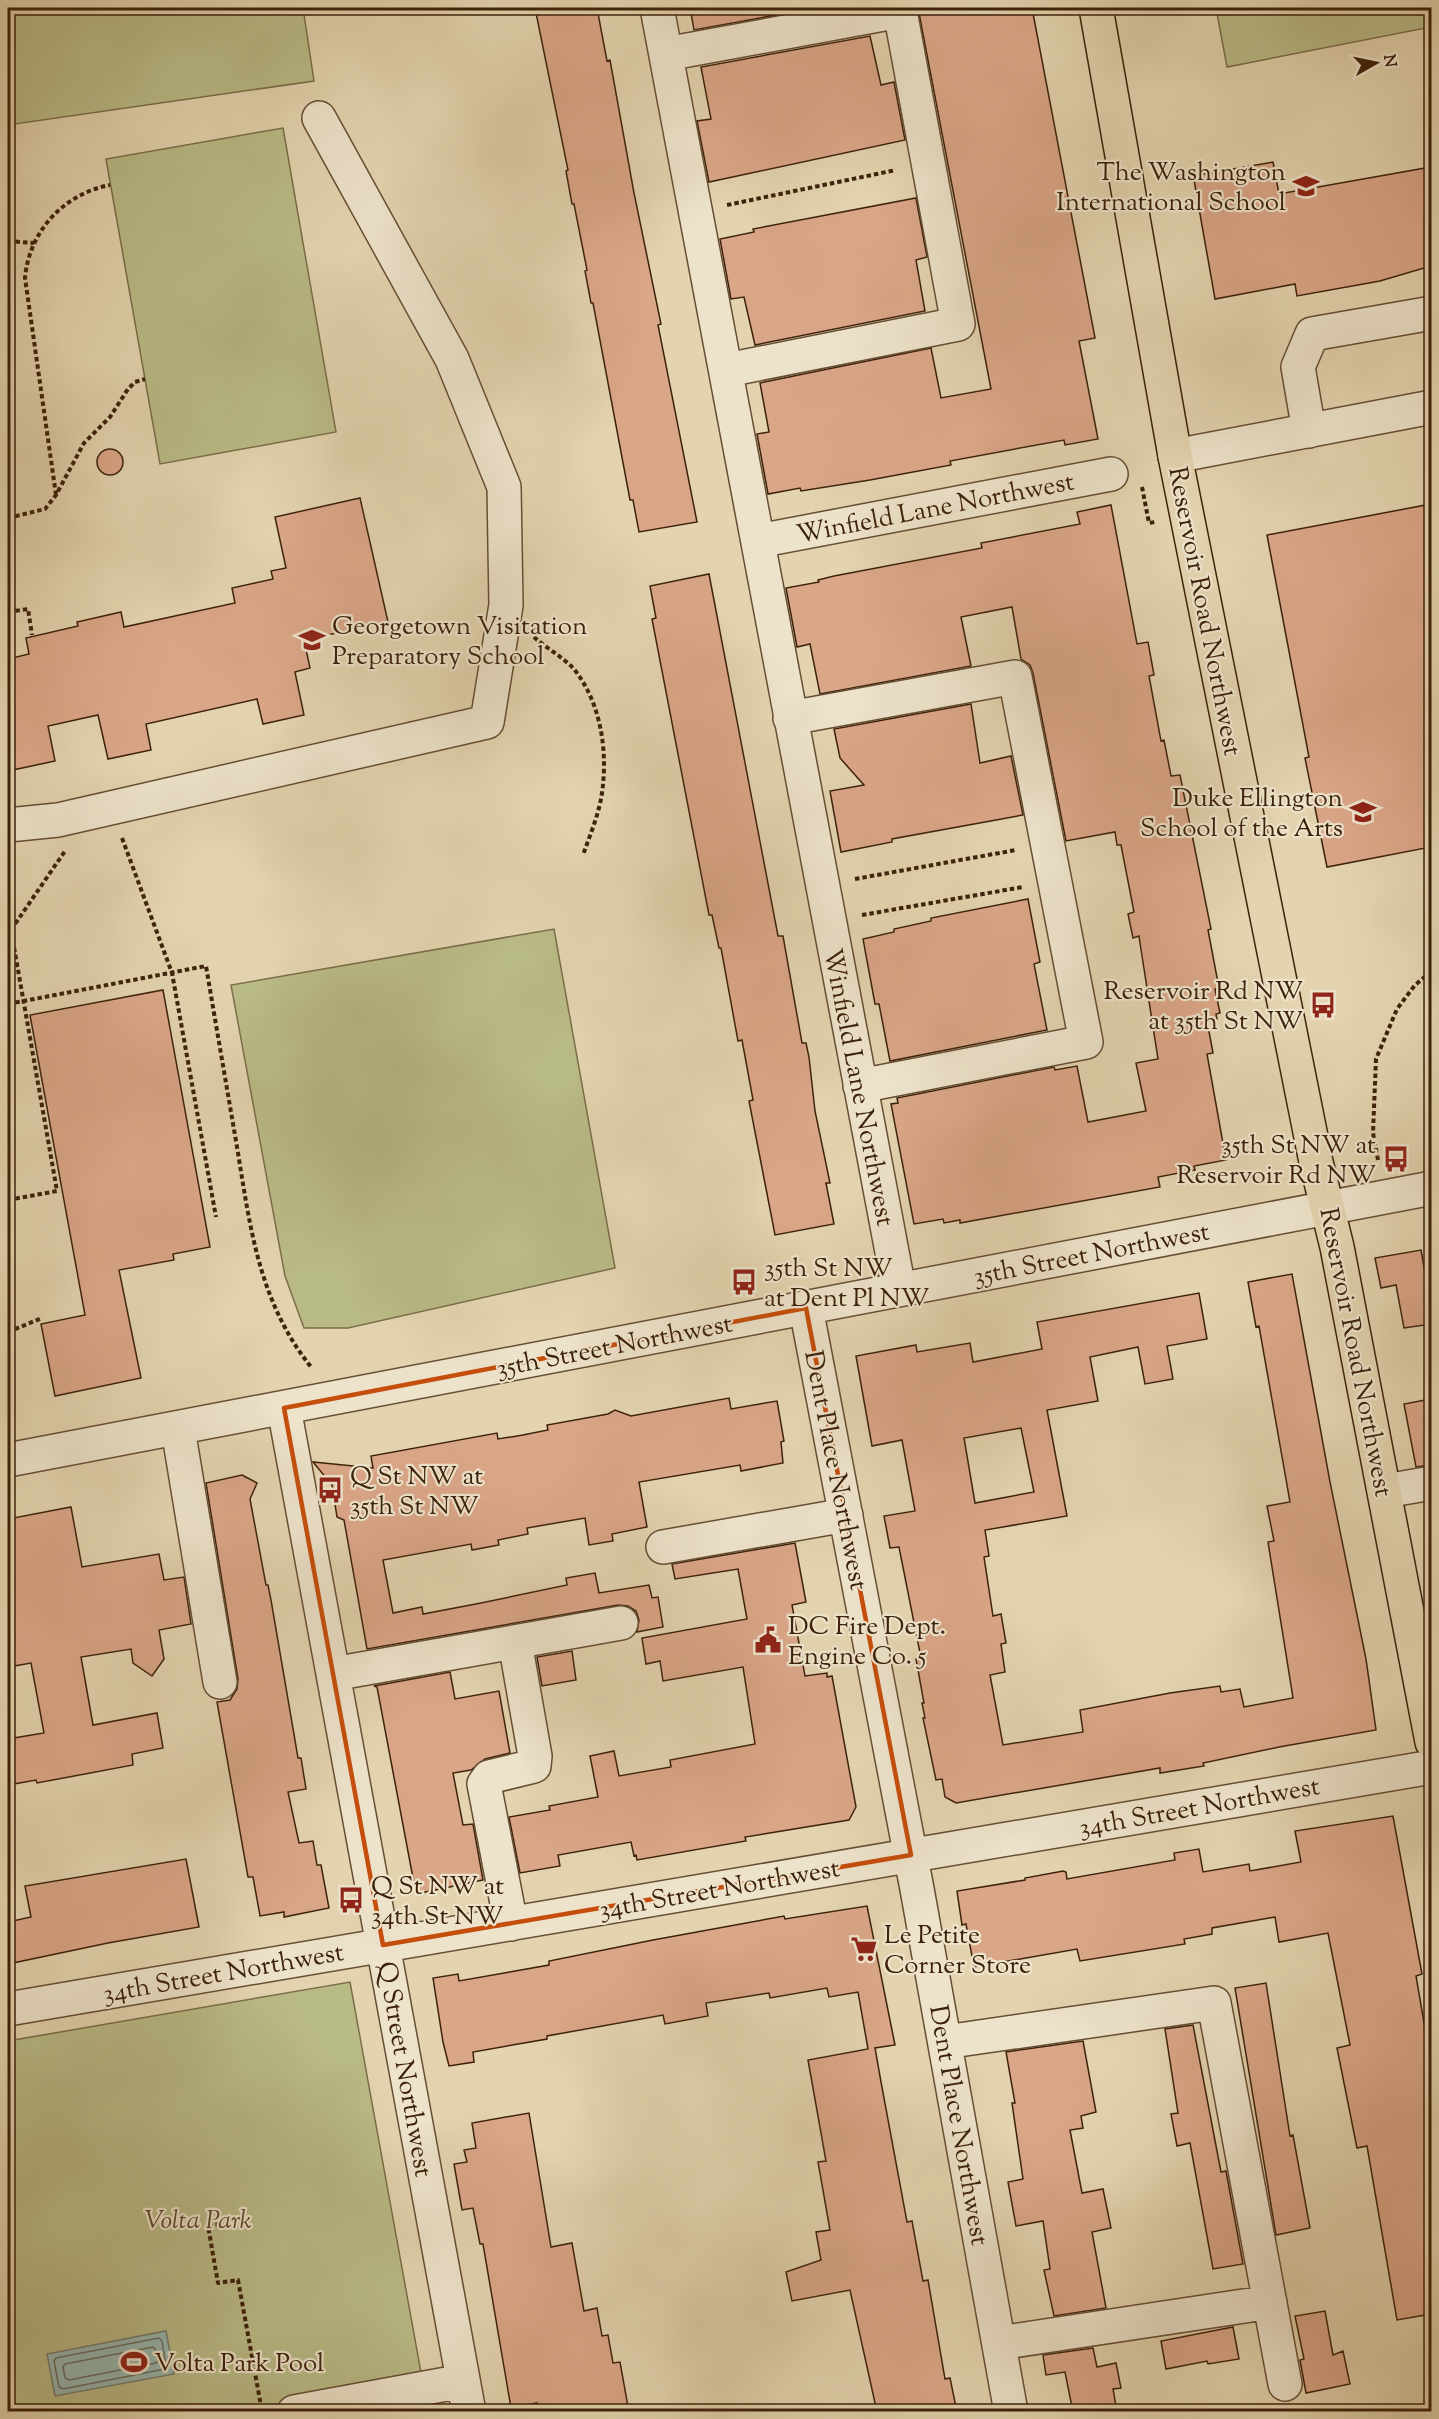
<svg xmlns="http://www.w3.org/2000/svg" width="1439" height="2419" font-family="'Sorts Mill Goudy',serif">
	<rect width="100%" height="100%" fill="#e3d4af"/>
	<filter id="stains"><feTurbulence type="fractalNoise" baseFrequency=".00333" numOctaves="4"/><feColorMatrix values="0 0 0 0 .2 0 0 0 0 .09 0 0 0 0 .02 0 0 0 .5 -.17"/></filter>
	<radialGradient id="worn" r=".72"><stop offset=".6" stop-color="#630" stop-opacity="0"/><stop offset="1" stop-color="#630" stop-opacity=".3"/></radialGradient>
	<path fill="#b9bb87" stroke="#7b6e49" stroke-width="1.5" d="M8 8H303L314 81 8 125Z
		M1216 8H1431V27L1227 67Z
		M283 128 336 432 160 464 106 159Z
		M554 929 615 1268 348 1328H304L285 1276 231 985Z
		M350 1982 428 2411 8 2412V2041Z"/>
	<path fill="#96b7b1" stroke="#727b6f" stroke-width="1.5" d="M166 2331 174 2374 55 2396 47 2354Z"/>
	<g fill="none" stroke-linecap="round" stroke-linejoin="round">
		<path stroke="#6a6c5e" stroke-width="1.5" d="M159 2338 162 2341 166 2366 165 2369 63 2389 59 2387 54 2361 56 2358Z
			M153 2347 155 2349 158 2361 156 2363 69 2380 65 2378 63 2367 65 2364Z"/>
	</g>
	<path fill="#daa688" stroke="#3d210b" stroke-width="1.5" fill-rule="evenodd" d="M535 8H597L607 61 610 60 634 193 661 324 658 325 697 522 639 532 633 500H630L593 303H591L585 271 587 270 574 204H572L566 171 568 170Z
		M690 8H815L694 30Z
		M918 8H1032L1095 338 1079 341 1098 439 1065 445 1064 440 950 461 951 465 870 480 801 491 800 488 768 494 757 434 769 432 760 383 931 348 941 398 991 389Z
		M870 36 881 85 894 82 905 140 709 182 697 121 711 119 701 67Z
		M1273 162 1279 194 1431 167V266L1380 281 1297 296 1295 284 1215 299 1194 180 1199 179 1198 175Z
		M916 198 927 257 916 260 925 311 755 345 744 297 731 299 720 239 754 232 753 229Z
		M97 462a13 13 0 1 1 26 0a13 13 0 1 1-26 0Z
		M360 498 388 622 304 640 310 668 295 672 304 715 263 724 257 699 146 724 151 750 108 759 98 715 48 726 55 761 8 771V659L29 654 26 638 78 626 77 622 121 612 124 627 235 603 232 588 273 579 271 571 286 568 275 517Z
		M1431 504V847L1327 867 1305 758 1309 757 1267 535Z
		M1111 505 1137 644 1148 642 1154 675 1149 676 1161 741 1164 740 1171 776 1180 775 1211 929 1208 930 1219 988 1215 989 1220 1013 1216 1014 1217 1019 1207 1021 1213 1053 1207 1054 1226 1160 1194 1166 1195 1170 1158 1177 1160 1187 960 1223V1220L944 1223 943 1219 914 1224 891 1104 898 1103 897 1098 1054 1067 1055 1070 1077 1066 1088 1122 1146 1111 1136 1063 1158 1059 1140 943 1139 936 1133 938 1128 914 1134 912 1121 845H1117L1115 832 1066 841 1033 673 1030 665 1021 659 1012 607 961 617 971 666 820 694 810 644 797 647 786 588 819 582 818 580 834 576 982 548 981 543 1080 524 1077 512Z
		M709 574 778 936H783L802 1043H806L809 1057 815 1111 830 1183H826L834 1224 775 1235 749 1101 753 1100 742 1040 738 1041 721 948H719L712 915H709L652 619 656 618 650 586Z
		M971 704 980 763 1011 756 1023 815 892 839V842L841 852 830 791 864 785 840 758 834 729Z
		M1028 899 1040 962 1034 964 1047 1030 890 1061 879 1004H875L863 939 894 932V929L931 921V918Z
		M163 990 210 1247 173 1254 174 1260 119 1270 141 1378 55 1396 41 1324 85 1315 30 1015Z
		M1421 1250 1431 1306V1324L1404 1328 1396 1285 1381 1288 1375 1258Z
		M1292 1274 1330 1482 1366 1659 1376 1730 1279 1747 1203 1763 1204 1766 1160 1773V1768L956 1803 945 1797 942 1779 936 1780 923 1718H925L922 1703H924L916 1659 921 1658 899 1547 890 1548 884 1516 915 1511 902 1440 872 1446 856 1356 916 1345 917 1352 970 1343 973 1362 1042 1349 1037 1322 1199 1293 1207 1339 1167 1346 1173 1379 1145 1384 1138 1347 1090 1357 1098 1401 1047 1410 1067 1516 985 1530 989 1556 984 1557 993 1616 1001 1614 1006 1643 1001 1644 1005 1672 990 1675 1003 1745 1083 1732 1080 1710 1170 1693 1220 1686 1221 1692 1240 1689 1244 1707 1293 1698 1268 1542 1274 1541 1267 1506 1290 1502 1259 1326 1256 1327 1248 1282ZM1021 1428 1034 1492 975 1503 964 1438Z
		M729 1398 731 1409 777 1401 784 1441 781 1442 783 1463 741 1471 740 1465 639 1482 647 1527 612 1534 613 1541 589 1545 585 1518 527 1528 528 1534 498 1540 499 1545 472 1550 471 1544 383 1560 393 1613 422 1607 423 1614 481 1603 567 1585 566 1578 595 1573 599 1593 649 1585 652 1598 658 1597 663 1627 637 1632 639 1620 636 1611 628 1606 618 1605 367 1649 344 1520 337 1517 332 1485 313 1462 373 1468 371 1456 497 1433 498 1439 523 1435 548 1430 547 1425 608 1414 615 1410 631 1416Z
		M1431 1399V1465L1416 1467 1404 1404Z
		M242 1475 257 1483 250 1499 266 1585H268L271 1600 298 1758H301L306 1789 288 1792 299 1843 313 1841 317 1865H321L329 1908 284 1917V1912L260 1916 253 1877H248L217 1702 230 1700 237 1689 238 1679 206 1483Z
		M71 1507 82 1567 159 1554 164 1580 184 1577 191 1624 159 1630 164 1659 152 1676 133 1663 131 1649 81 1657 93 1725 157 1713 163 1748 132 1754 133 1765 37 1783 36 1780 8 1785V1739L44 1733 31 1663 8 1667V1519Z
		M795 1543 806 1602 792 1605 805 1676 827 1673V1677L832 1676 856 1807 849 1820 745 1837 746 1841 637 1860 636 1855 634 1856 631 1842 558 1855 560 1866 520 1873 509 1817 550 1810 549 1806 598 1797 590 1756 614 1751 619 1776 671 1767 670 1760 755 1744 743 1667 663 1681 660 1661 646 1664 642 1638 747 1619 738 1569 675 1579 672 1564Z
		M572 1651 576 1680 542 1686 537 1657Z
		M450 1672 455 1699 499 1691 510 1753 485 1759 471 1770 453 1773 463 1825 473 1824 483 1880 416 1894 377 1687 374 1686Z
		M1393 1816 1422 1974 1416 1976 1431 2064V2314L1397 2320 1367 2146 1357 2148 1337 2048 1350 2045 1328 1933 1279 1942 1275 1917 1212 1928V1934L1184 1939 1185 1944 1080 1961 1077 1949 974 1967 966 1924 962 1925 957 1891 1025 1880V1878L1063 1871 1066 1872 1067 1879 1175 1860 1174 1853 1199 1849 1203 1872 1249 1864 1250 1871 1301 1862 1295 1831Z
		M186 1859 199 1927 108 1943 8 1964V1922L31 1917 25 1886Z
		M867 1906 895 2045 875 2048 881 2082 907 2222 912 2221 923 2281 928 2280 945 2379 950 2378 957 2412H877L850 2290 792 2301 786 2272 821 2260 816 2232 830 2230 818 2162 826 2161 808 2060 868 2049 858 1992 829 1997 827 1988 770 1998 769 1993 706 2003 708 2016 665 2024 663 2015 547 2036V2039L473 2052 474 2062 449 2066 443 2042 433 1978 458 1974 459 1981 549 1965V1961L653 1940 784 1916 785 1919Z
		M1266 1983 1290 2136 1293 2135 1310 2228 1276 2235 1235 1988Z
		M1193 2025 1221 2172 1226 2171 1243 2264 1213 2269 1190 2143 1177 2146 1171 2114 1178 2113 1165 2029Z
		M1083 2041 1096 2112 1081 2116 1083 2128 1070 2130 1082 2193 1103 2189 1111 2228 1092 2232 1106 2308 1054 2316 1044 2270 1050 2269 1043 2221 1016 2226 1008 2182 1023 2179 1012 2103H1015L1006 2052Z
		M529 2113 551 2247 572 2243 584 2311 597 2308 602 2336 608 2335 613 2363 620 2362 629 2412H538L537 2403 511 2408 483 2244H480L473 2208 462 2210 454 2164 467 2162 464 2150 476 2148 472 2123Z
		M1325 2311 1333 2355 1343 2351 1350 2384 1306 2393 1300 2360 1304 2359 1295 2316Z
		M1233 2327 1239 2359 1208 2364 1207 2361 1166 2369 1161 2341Z
		M1093 2348 1097 2367 1116 2363 1121 2388 1113 2389 1117 2412H1073L1065 2372 1046 2375 1043 2355Z"/>
	<g fill="none" stroke-linecap="round" stroke-linejoin="round">
		<g stroke="#664e34" stroke-width="36">
			<path id="minor" d="M657 8 899 1289
				M666 54 900 11 958 324 727 370
				M1309 431 1298 367 1312 334 1432 313
				M1175 456 1432 407
				M758 541 1111 474
				M790 718 1015 677 1086 1042 860 1086
				M8 825 58 820 487 722 506 605 504 487 452 359 319 118
				M806 1308 917 1889 1011 2412
				M284 1408 469 2412
				M178 1429 220 1682
				M8 1460 1432 1188
				M1385 1491 1432 1483
				M663 1547 846 1515
				M333 1674 621 1623
				M511 1924 484 1784 489 1777 534 1766 535 1756 515 1642
				M8 2009 1432 1767
				M945 2042 1214 2003 1285 2384
				M999 2343 1270 2302
				M294 2412 463 2381"/>
		</g>
		<g stroke="#3d210b" stroke-width="36">
			<path id="major" d="M1096 8 1175 456 1316 1162 1337 1247 1432 1742"/>
		</g>
		<path stroke="#3d210b" stroke-width="4" stroke-dasharray="4.5 3" stroke-linecap="butt" d="M727 205 896 170
			M8 241 34 243
			M1142 487 1149 523 1155 522
			M56 495 25 278C29 232 63 194 110 185
			M8 518 45 509 56 495 84 443 110 417 128 389 135 382 145 379
			M8 612 28 609 32 635
			M534 637C546 648 563 657 574 669 601 703 608 751 602 793 599 814 590 835 583 855
			M122 838 172 973 216 1217
			M855 879 1016 850
			M862 915 1023 887
			M8 967 18 965
			M8 1004 206 966C216 1025 226 1083 236 1141 250 1224 257 1299 311 1367
			M1378 1160 1373 1133 1376 1059 1397 1009 1415 985 1432 971
			M8 1200 57 1191 11 930 65 851
			M8 1332 42 1318
			M220 2224 208 2226 218 2283 238 2280 261 2406"/>
		<use href="#minor" stroke="#ede3cb" stroke-width="33"/>
		<use href="#major" stroke="#e3d4af" stroke-width="33"/>
	</g>
	<path fill="none" stroke="#c64e0c" stroke-width="4.5" stroke-linejoin="round" d="M806 1308 911 1855 383 1945 284 1408Z"/>
	<defs>
		<g id="school-bare" transform="scale(2.07)"><path d="M0-5L7-2L0 1L-7-2ZM-4 1L0 2.5L4 1V4Q0 6-4 4Z" fill="#8f2418" stroke="#ede3cb" stroke-width="2.5" paint-order="stroke"/></g>
		<g id="bus-bare" transform="scale(2.07)"><path d="M-5-6H5V4H4V6H2V4H-2V6H-4V4H-5ZM-3.5-4V0h7V-4ZM-3.5 1.2v1.5H-2V1.2ZM2 1.2v1.5H3.5V1.2Z" fill="#8f2418" stroke="#ede3cb" stroke-width="2.5" paint-order="stroke"/></g>
		<g id="civic-bare" transform="scale(2.07)"><path d="M-.6-6.5H3V-4.5H.6V-3L4-1V1h2V6H-6V1h2V-1L-.6-3ZM-1.2 2.5V6h2.4V2.5Z" fill="#8f2418" stroke="#ede3cb" stroke-width="2.5" paint-order="stroke"/></g>
		<g id="supermarket-bare" transform="scale(2.07)"><path d="M-6-5.5h2.5l.6 2H6L4.5 2H-2.5L-4.4-4H-6ZM-1.5 3.2a1.3 1.3 0 1 0 .1 0ZM3 3.2a1.3 1.3 0 1 0 .1 0Z" fill="#8f2418" stroke="#ede3cb" stroke-width="2.5" paint-order="stroke"/></g>
		<g id="stadium-bare" transform="scale(2.07)"><path d="M0-5a6.5 5 0 1 0 0 10a6.5 5 0 1 0 0-10ZM-3.5-1.8h7v3.6h-7Z" fill="#8f2418" stroke="#ede3cb" stroke-width="2.5" paint-order="stroke"/></g>
	</defs>
	<g fill-rule="evenodd">
		<use href="#school-bare" x="1306" y="186"/>
		<use href="#school-bare" x="312" y="640"/>
		<use href="#school-bare" x="1363" y="812"/>
		<use href="#bus-bare" x="1323" y="1005"/>
		<use href="#bus-bare" x="1396" y="1159"/>
		<use href="#bus-bare" x="744" y="1282"/>
		<use href="#bus-bare" x="330" y="1490"/>
		<use href="#civic-bare" x="768" y="1640"/>
		<use href="#bus-bare" x="351" y="1900"/>
		<use href="#supermarket-bare" x="864" y="1949"/>
		<use href="#stadium-bare" x="134" y="2362"/>
	</g>
	<g text-anchor="middle" stroke-width="4.5" stroke-linejoin="round" paint-order="stroke">
		<g font-size="26" fill="#3d210b" stroke="#ede3cb" text-anchor="start">
			<text x="1286" y="180" text-anchor="end">The Washington<tspan x="1286" dy="30">International School</tspan></text>
			<text x="332" y="634">Georgetown Visitation<tspan x="332" dy="30">Preparatory School</tspan></text>
			<text x="1343" y="806" text-anchor="end">Duke Ellington<tspan x="1343" dy="30">School of the Arts</tspan></text>
			<text x="1303" y="999" text-anchor="end">Reservoir Rd NW<tspan x="1303" dy="30">at 35th St NW</tspan></text>
			<text x="1376" y="1153" text-anchor="end">35th St NW at<tspan x="1376" dy="30">Reservoir Rd NW</tspan></text>
			<text x="764" y="1276">35th St NW<tspan x="764" dy="30">at Dent Pl NW</tspan></text>
			<text x="350" y="1484">Q St NW at<tspan x="350" dy="30">35th St NW</tspan></text>
			<text x="788" y="1634">DC Fire Dept.<tspan x="788" dy="30">Engine Co. 5</tspan></text>
			<text x="371" y="1894">Q St NW at<tspan x="371" dy="30">34th St NW</tspan></text>
			<text x="884" y="1943">Le Petite<tspan x="884" dy="30">Corner Store</tspan></text>
			<text x="154" y="2371">Volta Park Pool</text>
		</g>
		<g font-size="26" fill="#3d210b" stroke="#ede3cb">
			<text transform="translate(935 507) rotate(-11)" y="9">Winfield Lane Northwest</text>
			<text transform="translate(1206 611) rotate(79)" y="9">Reservoir Road Northwest</text>
			<text transform="translate(860 1087) rotate(79)" y="9">Winfield Lane Northwest</text>
			<text transform="translate(1091 1253) rotate(-11)" y="9">35th Street Northwest</text>
			<text transform="translate(614 1345) rotate(-11)" y="9">35th Street Northwest</text>
			<text transform="translate(1357 1352) rotate(79)" y="9">Reservoir Road Northwest</text>
			<text transform="translate(837 1470) rotate(79)" y="9">Dent Place Northwest</text>
			<text transform="translate(1199 1806) rotate(-10)" y="9">34th Street Northwest</text>
			<text transform="translate(719 1888) rotate(-10)" y="9">34th Street Northwest</text>
			<text transform="translate(223 1972) rotate(-10)" y="9">34th Street Northwest</text>
			<text transform="translate(406 2069) rotate(80)" y="9">Q Street Northwest</text>
			<text transform="translate(960 2125) rotate(80)" y="9">Dent Place Northwest</text>
		</g>
		<g font-size="26" font-style="italic" fill="#5c482a" stroke="#ede3cb">
			<text x="198" y="2228">Volta Park</text>
		</g>
	</g>
	<rect width="1439" height="2419" fill="none" stroke="#e3d4af" stroke-width="30"/>
	<rect x="9" y="9" width="1421" height="2401" fill="none" stroke="#3d210b" stroke-width="3"/>
	<rect x="15" y="15" width="1409" height="2389" fill="none" stroke="#3d210b" stroke-width="1.5"/>
	<g transform="translate(1376 63) rotate(81)" stroke="#ede3cb" stroke-width="4.5" paint-order="stroke">
	<path d="M0-4.5L10 22L0 15L-10 22Z" fill="#3d210b"/>
	<text y="-9" font-size="16" font-weight="bold" text-anchor="middle" fill="#3d210b">N</text>
	</g>
	<rect width="100%" height="100%" filter="url(#stains)"/>
	<rect width="100%" height="100%" fill="url(#worn)"/>
</svg>
